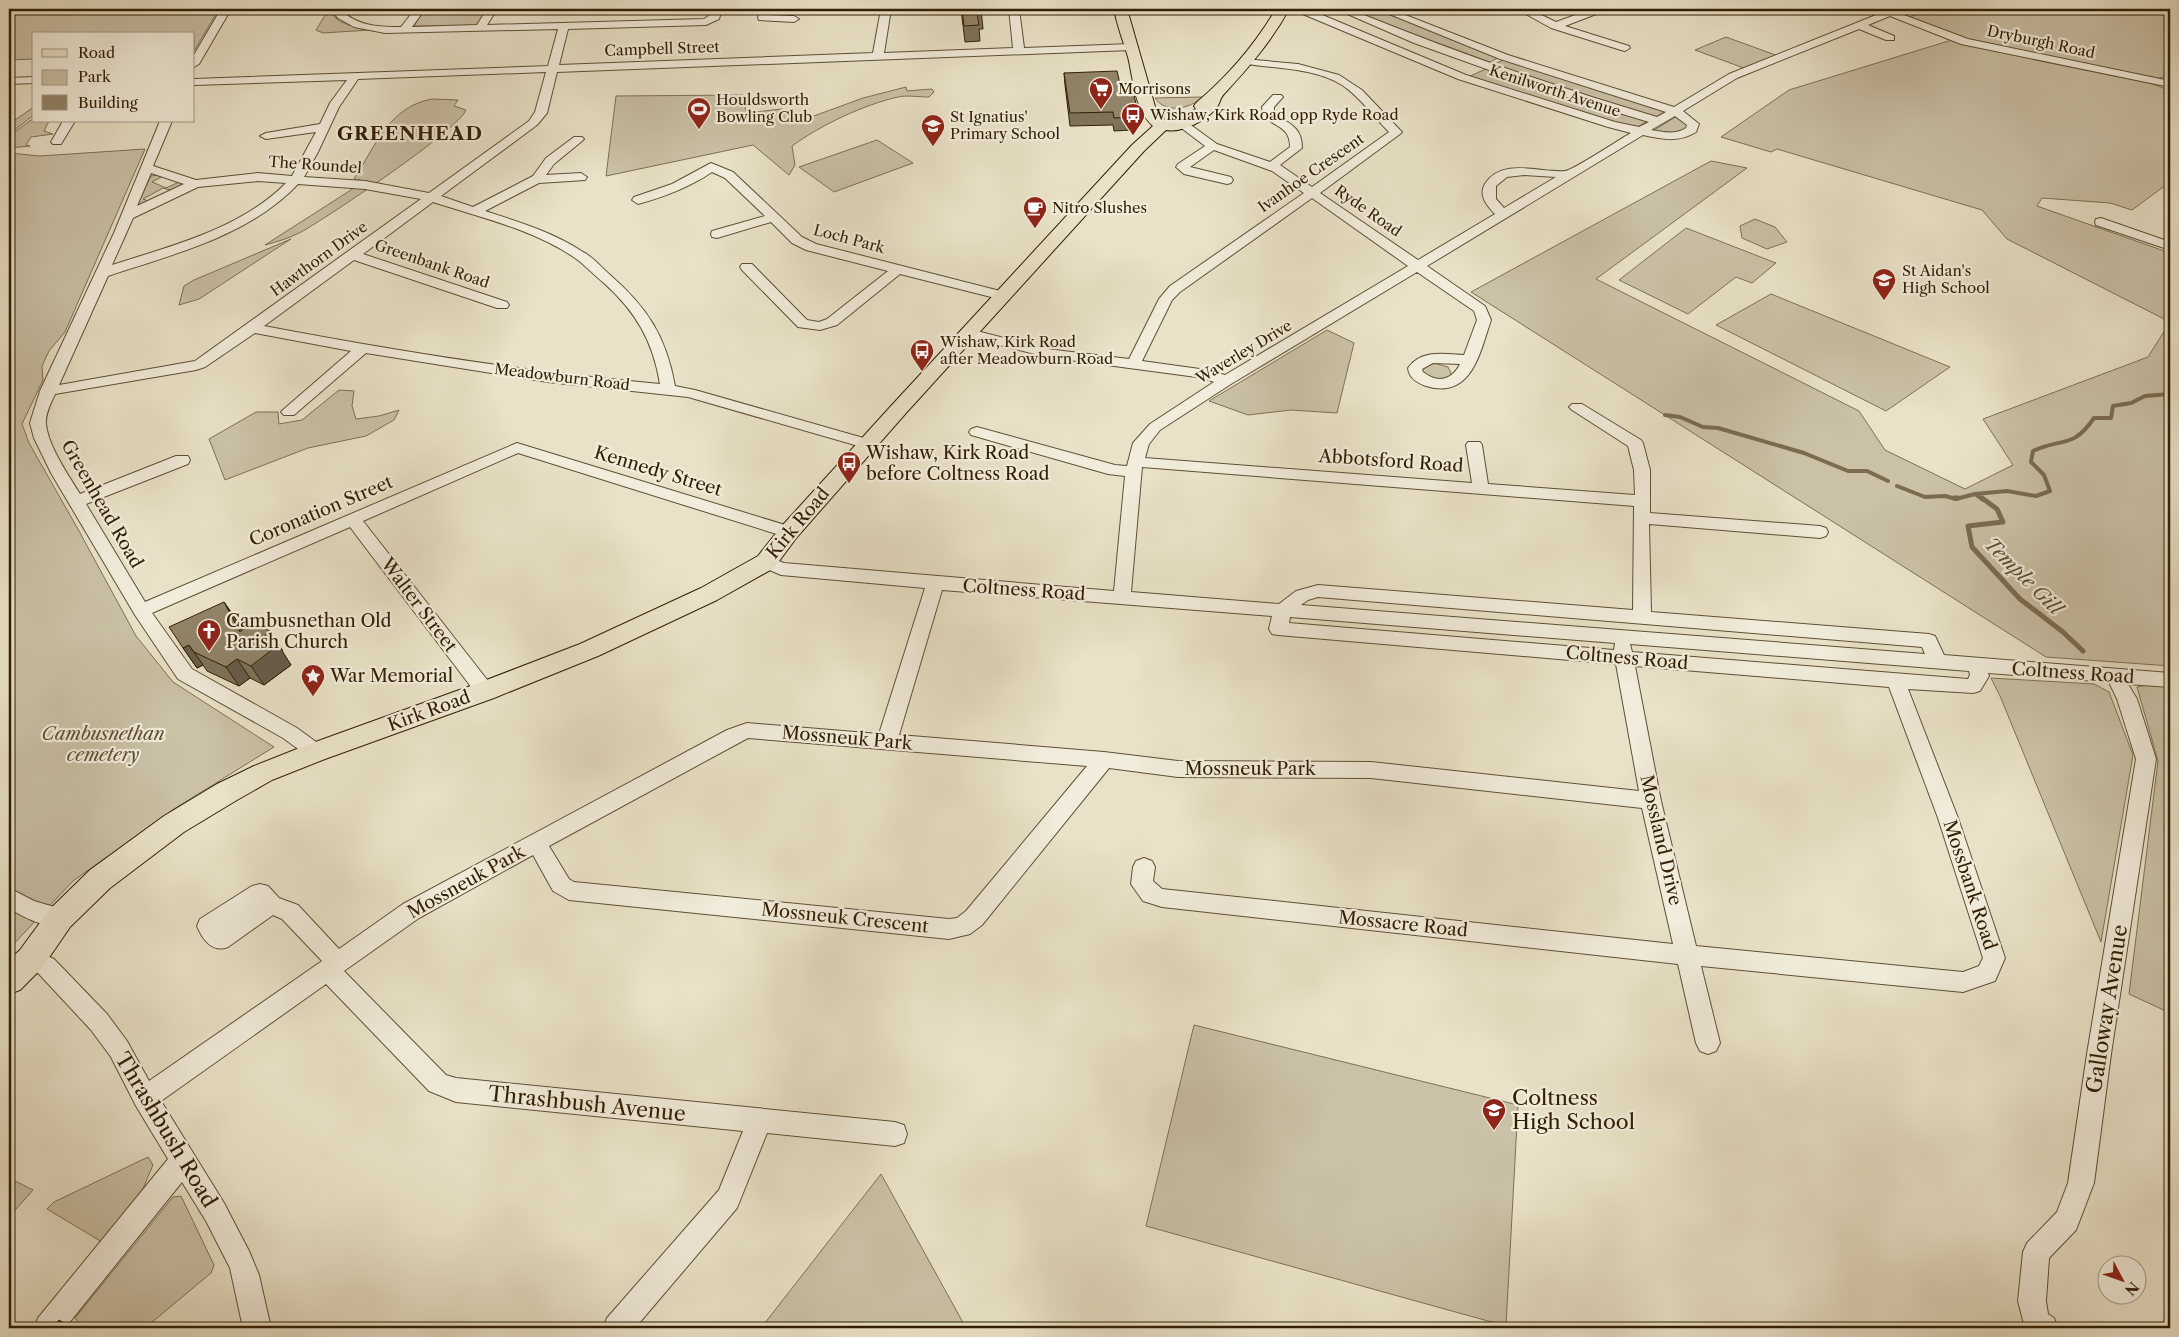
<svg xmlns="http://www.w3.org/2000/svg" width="2179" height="1337" font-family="'Libre Caslon Text',serif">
	<rect width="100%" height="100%" fill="#e9e2c8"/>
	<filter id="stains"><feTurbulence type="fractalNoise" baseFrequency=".004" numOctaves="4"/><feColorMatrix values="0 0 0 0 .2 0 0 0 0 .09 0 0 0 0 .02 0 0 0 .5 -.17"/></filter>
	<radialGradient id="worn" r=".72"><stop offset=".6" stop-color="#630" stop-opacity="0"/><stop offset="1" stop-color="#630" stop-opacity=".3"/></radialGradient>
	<path fill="#cac1a7" stroke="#7e7055" d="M9 9H219L194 51V34H34V59L9 60Z
		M325 9H329C335 24 355 27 370 30L323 33 316 30 327 12 324 11Z
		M425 9H487L479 23 472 26H414Z
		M1345 9H1375L1499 57 1487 64Z
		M1941 9H2170V75L2152 80 2151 83 2170 91V182L2132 210 2110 203 2042 198 2037 206 2170 253V521L2168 524 2170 526V666L2046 657 1471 292 1711 161 1747 168 1596 279 1859 411 1885 450 1965 489 2013 465 1983 419 2148 357 2170 322 2007 239 1982 210 1777 149 1771 152 1721 137 1789 90 1955 39 1904 18Z
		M1726 37 1781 57 1749 70 1695 50Z
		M1505 59 1667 110 1654 118 1491 66Z
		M1488 68 1650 120 1634 129 1468 77Z
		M906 87 907 91 932 89 934 92 929 97C919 97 907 95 898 97 863 105 821 125 792 146L795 165 789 175 753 145 606 176 616 96 743 95 746 113 782 109 803 120 863 98Z
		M1202 97C1191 109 1165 114 1155 98Z
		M432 99 458 100 454 106 466 110C460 129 325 219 301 232 290 238 276 242 265 245L365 181 354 179C376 145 389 107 432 99Z
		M34 107V115L9 134V124Z
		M1677 116 1690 127 1675 134 1651 132Z
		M34 118V121H49L44 131 53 134 31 137 26 145 30 146 9 148V136Z
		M877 140 913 163 834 192 799 167Z
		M145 149 65 332 49 351 42 366 43 380 22 424 29 443 79 531 136 636 173 682 274 747 174 809 73 881 9 949V153L40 156Z
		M158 175 163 176 152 182 166 188 179 182 183 184V186L173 191 163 188 143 199 151 202 135 208 151 176Z
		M1755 219 1775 227 1787 242 1767 249 1742 238 1740 226Z
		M1686 228 1776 263 1752 283 1736 277 1688 314 1619 280Z
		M291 239 199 299 179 305 184 286 194 280Z
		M1771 294 1950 367 1886 411 1716 325Z
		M1327 330 1354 343 1337 413 1291 410 1248 415 1209 401Z
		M1434 363 1448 367 1451 373 1450 376C1440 382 1429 379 1422 371V368Z
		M339 390 354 391 352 406 356 419 379 416 399 410 394 420 366 436 308 448 225 480 209 439 256 412H278L279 424 302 420Z
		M1991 678 2094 684 2109 692 2133 755 2101 942 2000 696Z
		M2147 685 2170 687V1013L2129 994 2158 761 2137 687Z
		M1194 1025 1518 1105 1506 1326 1146 1226Z
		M148 1157 153 1165 141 1193 102 1242 47 1209 54 1202Z
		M881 1174 966 1328H761Z
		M9 1178 33 1190 9 1217Z
		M181 1196 214 1265 211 1273 145 1328H83L75 1318 173 1197Z"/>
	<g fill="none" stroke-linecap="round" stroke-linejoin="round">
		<path stroke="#7a6b51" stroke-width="4" d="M1665 415 1680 417 1703 427 1718 428 1804 453 1848 471H1867L1888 481
			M1897 486 1925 497 1945 496 1956 499 1975 494 2007 491 2036 496 2050 491 2044 475 2031 462 2033 451C2062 437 2072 450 2094 418H2111L2113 406 2131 403 2145 396 2170 394
			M1975 494 1983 500"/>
		<path stroke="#7a6b51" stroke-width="5" d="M1954 498H1958
			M1982 498 1997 509 2003 522 1968 526 1972 547 2020 599 2063 632 2083 651"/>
		<g stroke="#5f4f34" stroke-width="2">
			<path id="minor" d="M221 9H231L199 64 194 67V55Z
				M330 9H340C356 26 379 27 401 27L415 9H425L412 27 477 25 487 9H497L487 25 704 19 710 15 712 9H722L719 19 706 25 568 29 559 65 873 53 881 9H891L884 53 1013 48 1009 9H1019L1024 48 1131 44 1136 47 1131 50 557 72 547 113 537 125 441 196 473 207 533 176 546 158 574 137H582L584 139 582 141 554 164 546 175 581 173 587 177 585 180 539 183 485 211C519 222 553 232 583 252 593 257 601 267 609 274 647 307 666 336 675 386L695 390 874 441 876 444 874 447H862L688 397 548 382 366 353 294 415H284L281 412 284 409 351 351 255 333 205 367 196 370 55 394C51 403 45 414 46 424 48 446 69 476 80 494L176 456H188L190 460 188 464 86 504 145 602 517 443 795 528 797 532 795 536 789 538 783 536 518 453 363 521 492 686 495 691 492 696 485 698 478 696 350 527 152 613 192 669 297 728 323 747 326 752 323 757 316 760 309 757 283 738 178 679 135 615 51 473 34 438 30 423 40 391 114 233 160 121H172L153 166 196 180 258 173 292 176 316 132 266 139 260 136 266 133 320 124 330 103 347 80 194 85V79L548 66 558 29 385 33 354 27 338 18ZM546 72 535 112 529 121 429 193 365 181 304 177 318 152 339 107 358 79ZM151 173 184 184 137 206ZM258 181 286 183C241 229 171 246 112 265L133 218 198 187ZM298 184 365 189 421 199 195 361 59 385 108 276C174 254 249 236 298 184ZM433 202C479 217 535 230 575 258 585 265 594 275 604 283 636 312 653 341 660 384 527 372 395 351 264 326L354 260 497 308H507L509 305 507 302 363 254Z
				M760 9H770L769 15 794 16 799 19 794 22 759 20 758 18Z
				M1298 9H1308L1466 75 1615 122 1639 127 1649 122 1553 93 1414 43 1336 9H1349C1450 50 1552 86 1657 117L1666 112 1500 59 1377 9H1390L1508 55 1674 107 1729 74 1881 13 1875 9H1888L1968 39 2170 81V87L1961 44 1890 16 1868 25 1894 36V40H1886L1859 29 1737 78 1683 111 1699 124 1696 132C1679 143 1661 139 1643 135L1427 266 1485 306 1491 320C1480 352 1472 400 1426 386 1417 383 1409 378 1408 368 1421 349 1445 354 1464 355L1477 320 1474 311 1417 272 1231 384 1160 430 1149 444 1145 458 1472 483 1466 445 1468 442H1480L1482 445 1488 484 1635 495 1634 470 1628 446 1572 410 1569 407 1572 404H1582L1641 440 1643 443 1650 470V513L1820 526 1826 528 1828 532 1826 536 1820 538 1649 524 1651 612 1929 634 1935 636 1944 655 2170 673V687L2128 684 2137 699 2156 759 2111 1054 2094 1183 2076 1230 2049 1258 2046 1301 2048 1314 2054 1318 2058 1328H2025L2018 1301 2023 1252 2027 1243 2057 1212 2068 1183 2087 1054 2136 759 2117 699 2109 682 1988 673 1989 676 1980 691 1973 693 1908 689 1958 818 2005 958 1995 981 1963 992 1701 966 1720 1043 1716 1051 1708 1054 1700 1051 1696 1043 1678 964 1162 907 1143 901 1131 884 1133 867 1136 861 1144 858 1152 861 1155 867 1153 881 1162 889 1673 944 1642 808 1371 778 1178 777 1109 768 982 925 970 934 949 939 569 900 553 891 533 855 419 918 344 971 446 1075 456 1078 895 1122 904 1125 907 1134 904 1143 895 1146 767 1133 737 1208 635 1328H603L607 1318 719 1190 743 1131 456 1102 429 1091 326 984 161 1101 224 1203 249 1251 259 1275 271 1328H243L230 1268 206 1221 182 1182 65 1328H34L38 1318 168 1159 136 1106 111 1057 91 1030 38 973 23 966 20 959 23 952 31 949 54 959 107 1014 127 1041 149 1081 322 961 282 919 273 915 228 947C212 953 203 940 197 926L200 919 252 886 260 884 268 886 279 898 298 905 339 949 403 904 727 730 747 723 879 734 925 588 781 575 760 566 757 562 760 558 766 556 784 563 1114 591 1125 476 1108 474 971 435 969 432 971 429 977 427 1115 465 1127 466 1133 443 1150 424 1214 382 1204 378 1047 357 964 336 962 333 969 329 1047 349 1129 359 1159 299 1170 286 1304 193 1272 171 1214 150 1190 167 1231 177 1233 180 1231 183 1227 184 1184 174 1176 167 1178 164 1205 146 1180 127 1178 125 1180 123H1188L1217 144 1270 162 1290 147C1290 126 1275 128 1263 115L1262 107 1273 95H1281L1283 97 1274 107V114C1290 124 1302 127 1302 148L1280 165 1312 187 1389 132C1374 117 1360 97 1342 85 1315 68 1279 69 1248 64L1243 61 1244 59 1298 64 1339 75 1362 90 1400 130 1402 132 1400 134 1320 193 1418 260 1495 214C1487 206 1478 195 1485 184 1502 157 1540 173 1565 171 1572 171 1620 139 1631 133L1608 127 1458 79 1298 12ZM1675 116 1687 125 1686 128C1676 135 1663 132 1651 130ZM1524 175 1556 177 1504 208 1496 199V186L1507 177ZM1312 198 1408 266 1225 375 1207 370 1142 361 1172 300 1180 292ZM1433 363 1460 364C1452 380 1438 384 1423 372L1422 369ZM1142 467 1634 506 1633 610 1318 585 1296 591 1279 604 1131 592ZM942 590 1272 616 1269 629 1272 634 1278 635 1616 664 1639 791 1371 762 1178 761 1104 752 899 735ZM1318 597 1922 647 1925 654 1301 605 1308 600ZM1290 617 1615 643 1614 650 1289 623ZM1630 644 1969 671 1970 675 1968 679 1632 652ZM1635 666 1889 687 1938 818 1983 958 1979 966 1963 972 1696 946 1661 801ZM748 738 1087 766 966 911 957 918 949 919 574 882 569 879 549 846Z
				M1517 9H1529L1556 22 1592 9H1605L1604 11 1565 26 1629 46 1630 48 1625 51 1621 50 1551 28Z
				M34 77V83L9 84V78Z
				M63 121H75L61 144H53L51 142Z
				M711 163 733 172 802 237 816 244 1008 293 1010 296 1003 300 900 274 837 325 820 330 798 327 742 270 740 267 742 264H752L807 320 819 322 827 319 888 271 806 250 792 243 771 222 717 238 712 237 711 234 712 231 765 216 725 178 712 172C690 187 664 197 638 204L632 200 634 197 672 184Z
				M2101 218 2170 242V250L2096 225 2095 222 2096 219Z
				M9 888 34 901 68 911 71 918 68 925C51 931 24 918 9 908Z"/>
		</g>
		<g stroke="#311e03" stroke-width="2">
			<path id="major" d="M1114 9H1127L1156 110C1169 131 1180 118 1196 109L1194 106 1196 103C1228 76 1254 46 1276 9H1289C1271 42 1249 67 1224 94 1220 98 1220 103 1217 107 1208 120 1182 133 1166 130L1144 151 906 413 797 537 774 568 717 600 598 656 494 698 325 759 272 780 237 800 184 832 110 888 70 927 42 968 20 990 9 994V960L20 950 50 909 90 870 164 816 217 784 254 766 307 745 476 684 580 644 701 588 758 556 781 527 892 405 1132 145 1153 126C1134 109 1134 81 1128 57 1123 41 1117 25 1114 9Z"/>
		</g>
		<use href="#minor" fill="#f1ecdb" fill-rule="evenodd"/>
		<use href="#major" fill="#e9e2c8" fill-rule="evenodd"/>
	</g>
	<path fill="#7d725a" stroke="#311e03" d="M961 9H981L983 29H979L980 41 965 42Z
		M1064 73 1120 84 1138 112 1137 124 1131 125V130L1114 131 1113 125 1070 126 1065 85Z
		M224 602 237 621 242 630 283 651H282L291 665 264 685 250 678 239 686 207 671 203 665 197 668 183 648Z"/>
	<path fill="#665c4a" stroke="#311e03" d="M224 602 237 621 253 651 240 632Z
		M270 631 283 651H282L291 665 264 685 251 666 262 638Z
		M189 645 194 652 203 665 197 668 183 648Z
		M237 659 250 678 239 686 226 667Z
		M59 1320 73 1328H65Z"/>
	<path fill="#918469" stroke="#311e03" d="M962 9H981L982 13H977L979 25 964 26Z
		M1117 71 1120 84 1131 83 1138 112H1130L1131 117 1114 118 1113 112 1070 113 1064 73Z
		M224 602 240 632 252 622 270 631 262 638 278 645 251 666 237 659 226 667 194 652 189 645 183 648 169 627Z
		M59 1320 65 1328H52Z"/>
	<defs>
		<g id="supermarket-pin" transform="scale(1.25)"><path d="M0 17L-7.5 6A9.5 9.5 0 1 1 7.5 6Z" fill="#8f2418" stroke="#f1ecdb"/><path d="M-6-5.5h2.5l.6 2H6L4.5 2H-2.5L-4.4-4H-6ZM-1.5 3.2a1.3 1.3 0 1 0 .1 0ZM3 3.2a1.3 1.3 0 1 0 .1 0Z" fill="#fff"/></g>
		<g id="stadium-pin" transform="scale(1.25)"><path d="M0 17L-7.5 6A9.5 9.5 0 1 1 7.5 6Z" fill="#8f2418" stroke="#f1ecdb"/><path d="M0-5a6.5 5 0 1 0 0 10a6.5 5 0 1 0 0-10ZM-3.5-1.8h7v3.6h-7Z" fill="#fff"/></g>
		<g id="bus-pin" transform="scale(1.25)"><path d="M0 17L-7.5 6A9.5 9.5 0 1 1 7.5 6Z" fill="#8f2418" stroke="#f1ecdb"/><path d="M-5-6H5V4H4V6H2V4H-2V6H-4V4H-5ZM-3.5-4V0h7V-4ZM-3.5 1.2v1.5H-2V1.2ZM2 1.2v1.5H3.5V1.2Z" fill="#fff"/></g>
		<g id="school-pin" transform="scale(1.25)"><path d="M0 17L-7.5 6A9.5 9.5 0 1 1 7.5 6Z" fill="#8f2418" stroke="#f1ecdb"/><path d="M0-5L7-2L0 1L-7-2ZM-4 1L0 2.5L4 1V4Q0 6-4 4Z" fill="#fff"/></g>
		<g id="cafe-pin" transform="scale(1.25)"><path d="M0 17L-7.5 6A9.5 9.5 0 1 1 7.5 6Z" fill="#8f2418" stroke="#f1ecdb"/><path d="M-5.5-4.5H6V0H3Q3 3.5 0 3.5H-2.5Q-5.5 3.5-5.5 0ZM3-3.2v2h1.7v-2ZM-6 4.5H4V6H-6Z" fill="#fff"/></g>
		<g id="church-pin" transform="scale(1.25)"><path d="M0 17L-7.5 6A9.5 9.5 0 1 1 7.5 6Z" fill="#8f2418" stroke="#f1ecdb"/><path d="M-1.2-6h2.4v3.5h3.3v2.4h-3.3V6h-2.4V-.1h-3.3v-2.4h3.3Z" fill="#fff"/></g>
		<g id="sight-pin" transform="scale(1.25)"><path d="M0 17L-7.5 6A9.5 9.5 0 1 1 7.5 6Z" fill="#8f2418" stroke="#f1ecdb"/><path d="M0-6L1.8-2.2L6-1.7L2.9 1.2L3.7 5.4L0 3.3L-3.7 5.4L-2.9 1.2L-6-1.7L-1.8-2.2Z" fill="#fff"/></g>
	</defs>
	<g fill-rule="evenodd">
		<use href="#supermarket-pin" x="1101" y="89"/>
		<use href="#stadium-pin" x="699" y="109"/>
		<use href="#bus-pin" x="1133" y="115"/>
		<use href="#school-pin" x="933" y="126"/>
		<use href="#cafe-pin" x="1035" y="208"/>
		<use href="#school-pin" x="1884" y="280"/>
		<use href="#bus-pin" x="922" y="351"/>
		<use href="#bus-pin" x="849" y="463"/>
		<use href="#church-pin" x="209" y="631"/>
		<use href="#sight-pin" x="313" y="676"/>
		<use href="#school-pin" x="1494" y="1110"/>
	</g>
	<g text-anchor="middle" stroke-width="4.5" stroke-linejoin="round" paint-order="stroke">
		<g font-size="15" fill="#311e03" stroke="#f1ecdb">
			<text transform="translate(2041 42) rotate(12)" y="5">Dryburgh Road</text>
			<text transform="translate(662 49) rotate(-2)" y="5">Campbell Street</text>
			<text transform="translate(1555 91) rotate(18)" y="5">Kenilworth Avenue</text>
			<text transform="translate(315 165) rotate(4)" y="5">The Roundel</text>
			<text transform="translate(1311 173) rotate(-35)" y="5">Ivanhoe Crescent</text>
			<text transform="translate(1368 211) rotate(35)" y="5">Ryde Road</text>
			<text transform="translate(849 239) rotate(15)" y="5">Loch Park</text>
			<text transform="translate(319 259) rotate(-36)" y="5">Hawthorn Drive</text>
			<text transform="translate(432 264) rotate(19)" y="5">Greenbank Road</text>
			<text transform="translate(1244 352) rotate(-31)" y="5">Waverley Drive</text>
			<text transform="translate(562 377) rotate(7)" y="5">Meadowburn Road</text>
		</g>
		<g font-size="15" fill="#311e03" stroke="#f1ecdb" text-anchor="start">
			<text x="1118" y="94">Morrisons</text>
			<text x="716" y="105">Houldsworth<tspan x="716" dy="17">Bowling Club</tspan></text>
			<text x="1150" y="120">Wishaw, Kirk Road opp Ryde Road</text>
			<text x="950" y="122">St Ignatius'<tspan x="950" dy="17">Primary School</tspan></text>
			<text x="1052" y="213">Nitro Slushes</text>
			<text x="1902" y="276">St Aidan's<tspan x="1902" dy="17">High School</tspan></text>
			<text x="940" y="347">Wishaw, Kirk Road<tspan x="940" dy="17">after Meadowburn Road</tspan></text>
		</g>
		<g font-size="18" fill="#311e03" stroke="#f1ecdb" text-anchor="start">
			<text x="866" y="459">Wishaw, Kirk Road<tspan x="866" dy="21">before Coltness Road</tspan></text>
			<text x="226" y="627">Cambusnethan Old<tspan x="226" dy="21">Parish Church</tspan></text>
			<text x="330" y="682">War Memorial</text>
		</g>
		<g font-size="18" fill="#311e03" stroke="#f1ecdb">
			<text transform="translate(1391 461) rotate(4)" y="6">Abbotsford Road</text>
			<text transform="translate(658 471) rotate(17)" y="6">Kennedy Street</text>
			<text transform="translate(102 504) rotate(60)" y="6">Greenhead Road</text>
			<text transform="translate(321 511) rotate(-23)" y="6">Coronation Street</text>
			<text transform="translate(798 523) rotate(-50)" y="6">Kirk Road</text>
			<text transform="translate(1024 590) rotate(4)" y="6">Coltness Road</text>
			<text transform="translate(419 605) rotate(53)" y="6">Walter Street</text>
			<text transform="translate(1627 658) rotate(5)" y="6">Coltness Road</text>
			<text transform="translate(2073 673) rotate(4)" y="6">Coltness Road</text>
			<text transform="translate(429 711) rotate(-20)" y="6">Kirk Road</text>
			<text transform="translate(847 738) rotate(5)" y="6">Mossneuk Park</text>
			<text x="1250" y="775">Mossneuk Park</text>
			<text transform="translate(1661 840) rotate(77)" y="6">Mossland Drive</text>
			<text transform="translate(466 882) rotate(-29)" y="6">Mossneuk Park</text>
			<text transform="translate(1970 885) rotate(72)" y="6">Mossbank Road</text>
			<text transform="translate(845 918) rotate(6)" y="6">Mossneuk Crescent</text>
			<text transform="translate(1403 924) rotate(6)" y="6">Mossacre Road</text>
		</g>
		<g font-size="18" font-style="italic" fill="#5f4f34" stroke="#f1ecdb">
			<text x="103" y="740">Cambusnethan<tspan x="103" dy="21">cemetery</tspan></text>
		</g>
		<g font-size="19" font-weight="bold" letter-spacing="1" fill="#311e03" stroke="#f1ecdb">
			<text x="410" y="140">GREENHEAD</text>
		</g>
		<g font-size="19" font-style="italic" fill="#5b4b30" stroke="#f1ecdb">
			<text transform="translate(2024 576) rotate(45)" y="7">Temple Gill</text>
		</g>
		<g font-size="21" fill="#311e03" stroke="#f1ecdb">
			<text transform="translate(2107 1009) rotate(-81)" y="7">Galloway Avenue</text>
			<text transform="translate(587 1104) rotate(6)" y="7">Thrashbush Avenue</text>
			<text transform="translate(166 1130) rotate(59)" y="7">Thrashbush Road</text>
		</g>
		<g font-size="21" fill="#311e03" stroke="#f1ecdb" text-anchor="start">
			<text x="1512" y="1105">Coltness<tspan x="1512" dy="24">High School</tspan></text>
		</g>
	</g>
	<rect width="2179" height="1337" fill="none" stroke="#e9e2c8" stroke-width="30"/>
	<rect x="10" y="10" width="2159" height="1317" fill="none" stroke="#311e03" stroke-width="2.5"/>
	<rect x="15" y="15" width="2149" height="1307" fill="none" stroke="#311e03"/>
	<rect x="32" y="32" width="162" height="90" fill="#f1ecdb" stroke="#a49a85"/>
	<rect x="42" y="49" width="25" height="8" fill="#e9e2c8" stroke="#a49a85"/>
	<text x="78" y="58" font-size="15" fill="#311e03">Road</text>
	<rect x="42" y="70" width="25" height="15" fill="#cac1a7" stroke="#a49a85"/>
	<text x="78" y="82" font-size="15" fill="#311e03">Park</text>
	<rect x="42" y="95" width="25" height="15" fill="#918469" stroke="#a49a85"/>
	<text x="78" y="108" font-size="15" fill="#311e03">Building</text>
	<g transform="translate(2122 1280) rotate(131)"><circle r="24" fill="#f1ecdb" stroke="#a49a85"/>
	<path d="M0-4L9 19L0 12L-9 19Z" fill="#8f2418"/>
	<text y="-8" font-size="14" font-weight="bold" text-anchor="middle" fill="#311e03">N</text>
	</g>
	<rect width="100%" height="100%" filter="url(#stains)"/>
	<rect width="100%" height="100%" fill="url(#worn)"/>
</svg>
